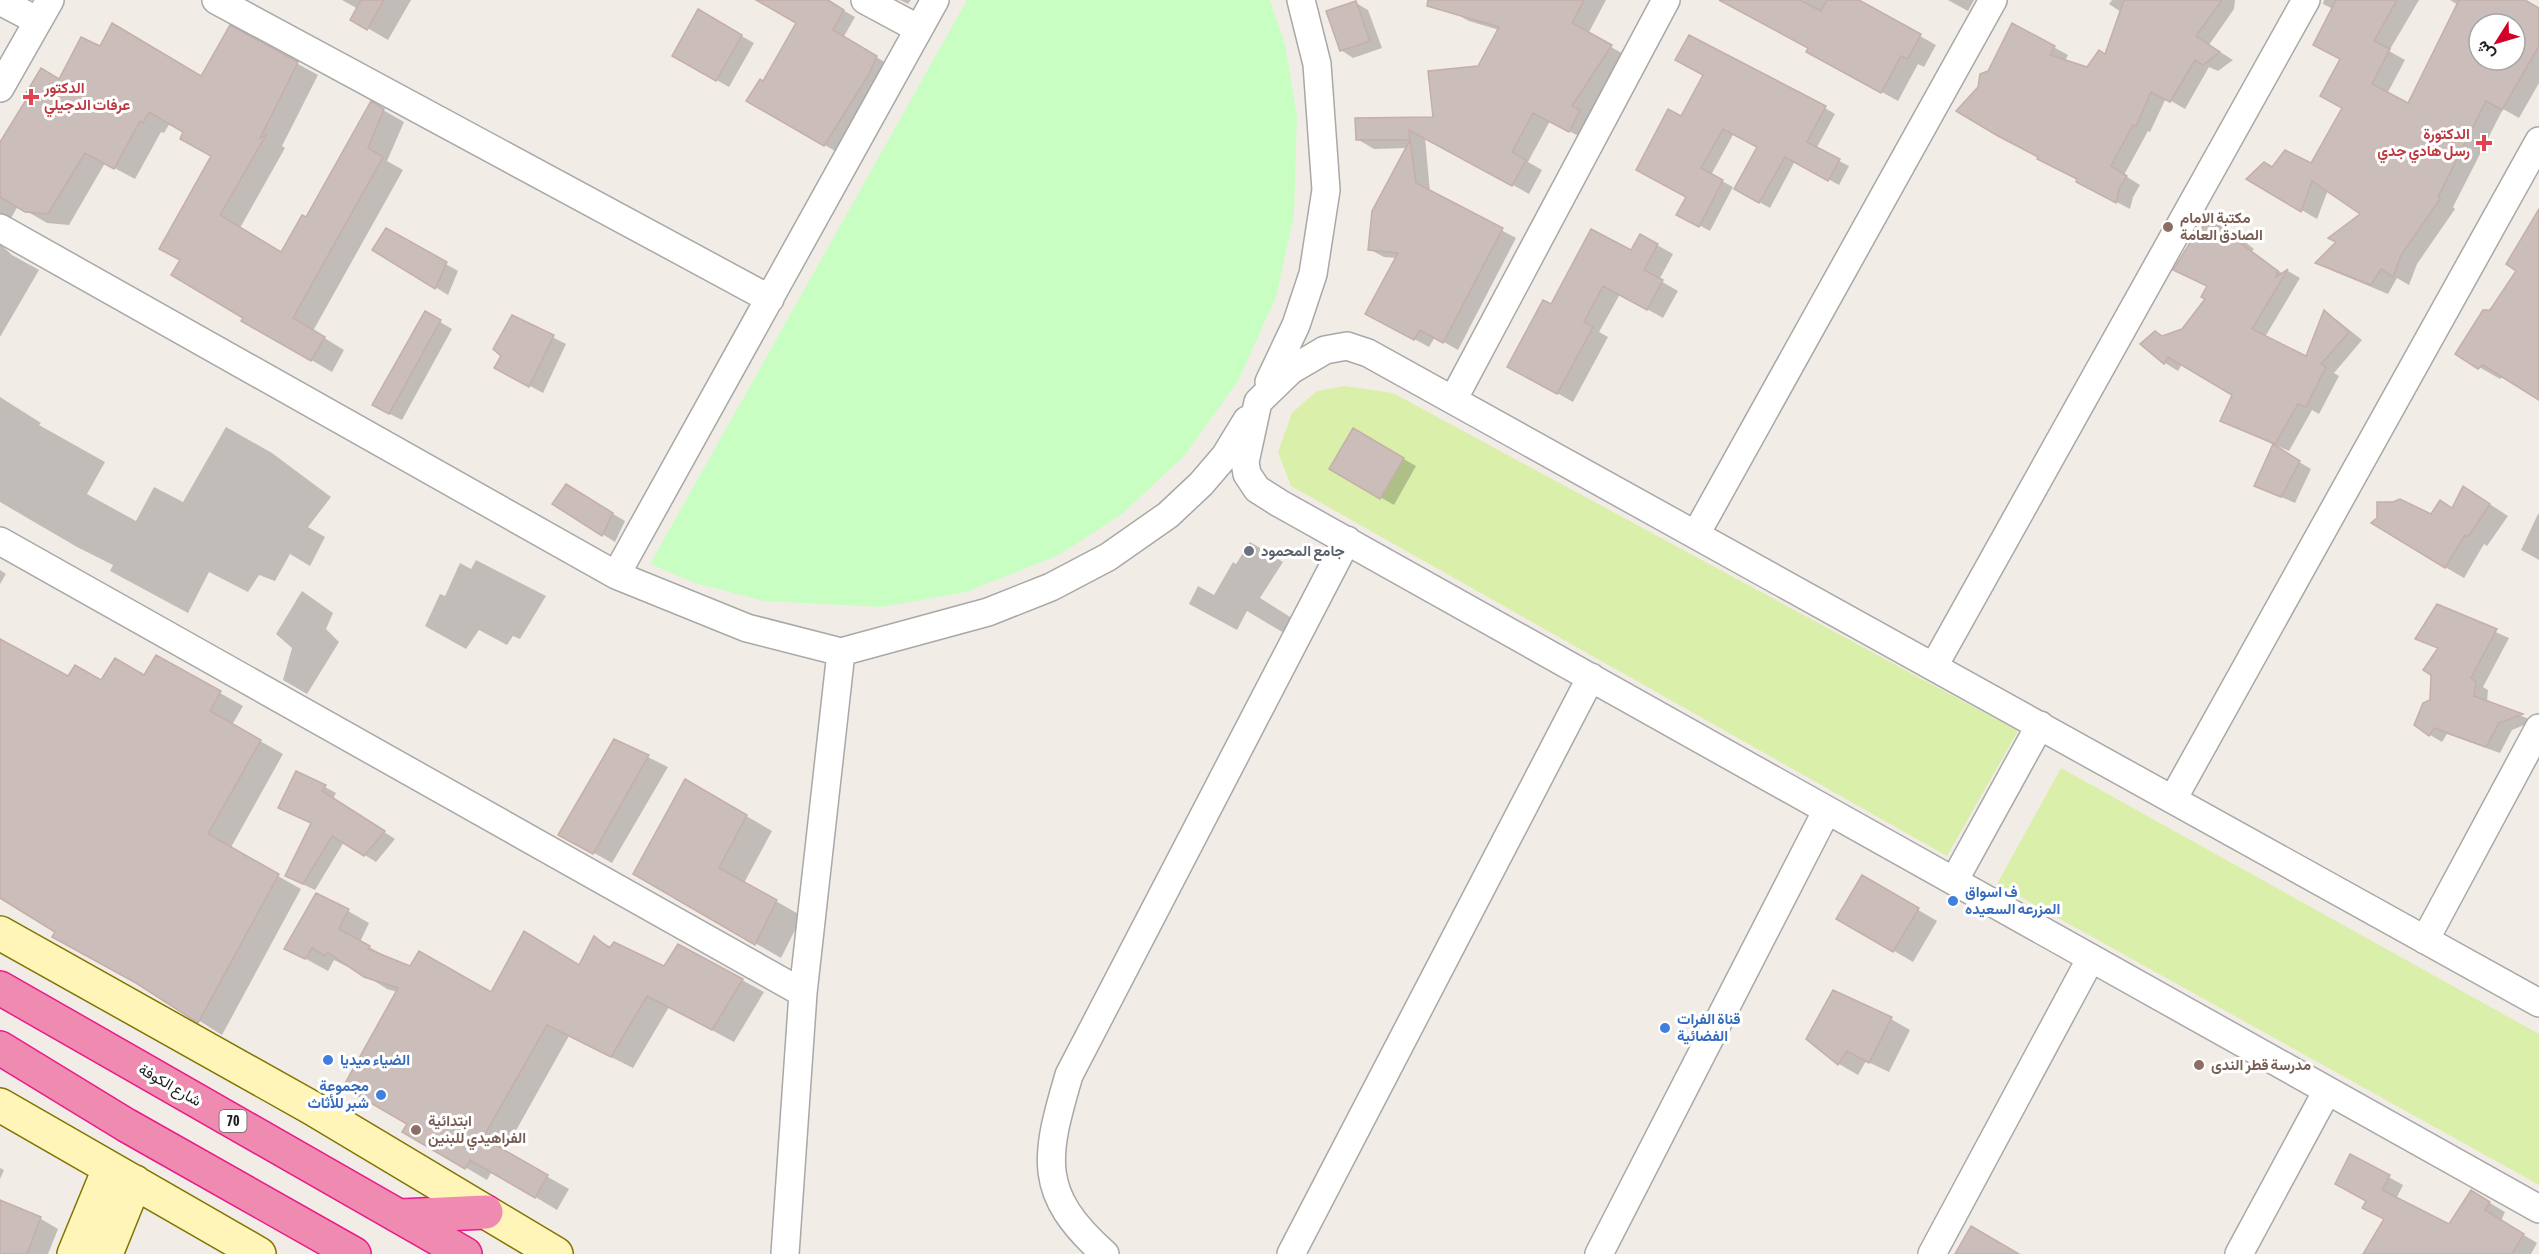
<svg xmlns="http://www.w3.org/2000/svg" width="2539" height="1254" font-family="'Asap Condensed',Vazirmatn,sans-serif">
	<rect width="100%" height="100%" fill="#f2ece7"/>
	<path fill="#daefaa" d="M1345 386 1393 393 2018 731 1947 856 1291 486 1278 452 1292 413 1317 391Z
		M2061 768 2539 1034V1185L1997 884Z"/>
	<path fill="#c9fec3" d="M967 0H1270L1285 44 1297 117 1294 215 1276 297 1238 381 1184 456 1122 514 1059 555 966 592 881 607 764 601 695 583 650 564Z"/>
	<path fill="#0003" fill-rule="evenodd" d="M342 0H411L388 40 352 19 358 9Z
		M783 0H825L855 17 843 38 888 64 835 151 748 101 764 83 798 22Z
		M900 0H911L908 4Z
		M1456 0H1606L1588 34 1627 56 1588 117 1596 121 1586 140 1550 121 1528 162 1542 170 1529 194 1425 137 1430 192 1516 238 1458 350 1435 337 1429 347 1381 321 1396 258 1384 257 1369 249 1408 148 1374 149 1357 139 1434 118 1479 67 1499 30 1469 21 1452 12Z
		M1721 0H1856L1936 45 1924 67 1918 64 1898 101 1824 60 1810 48Z
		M1948 0H1974L1968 11Z
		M2112 0H2235L2234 9 2209 45 2233 60 2218 71 2209 67 2185 109 2166 98 2150 132 2148 131 2124 175 2140 185 2133 197 2130 209 2092 189 2040 157 1979 87 2013 25 2068 55 2065 61 2088 69 2106 56 2121 12 2109 4Z
		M2324 0H2419L2389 51 2405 60 2387 94 2408 105 2458 5 2450 0H2522L2539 10V83L2519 118 2503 109 2453 207 2455 209 2417 264 2409 285 2397 278 2388 294 2333 271 2317 262 2362 214 2328 190 2317 219 2248 179 2311 165 2344 108 2342 59 2333 9 2323 4ZM2479 24H2515V60H2479Z
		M1356 3 1368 10 1382 48 1353 58 1341 50Z
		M699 12 754 43 729 87 674 56Z
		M230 27 318 75 282 146 285 148 240 228 282 254 307 219 371 103 404 122 387 161 403 170 313 331 344 350 332 372 244 321 245 318 181 260 213 156 184 131 170 123 164 133 161 132 135 179 105 163 69 225 47 223 18 206 0 237V148L60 81 100 49 202 78Z
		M1825 108 1835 114 1816 149 1849 166 1839 185 1795 161 1770 208 1736 189 1759 147 1734 133 1711 175 1733 187 1710 231 1678 214 1688 196 1682 118Z
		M2210 223 2245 242 2254 249 2252 251 2283 274 2288 271 2300 278 2265 337 2306 358 2324 312 2337 320 2362 340 2334 373 2339 376 2319 414 2312 410 2289 451 2275 445 2274 447 2311 469 2295 503 2256 486 2274 445 2222 420 2233 395 2182 364 2178 371 2165 363 2143 344 2183 330 2207 299 2209 286 2175 270Z
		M2539 227V398L2504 376 2500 379 2479 367 2491 312 2518 270Z
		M386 230 458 271 448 295 374 249Z
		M0 244 12 255 39 270 0 337Z
		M1657 245 1673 254 1659 280 1678 291 1663 318 1620 294 1599 332 1608 337 1573 402 1509 366 1551 306 1632 253Z
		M425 313 452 329 402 420 386 412Z
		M513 317 566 344 543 393 496 367 503 355Z
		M0 397 41 423 39 425 105 462 87 494 136 521 154 487 183 502 226 427 272 453 331 497 308 527 325 537 310 566 290 554 275 581 259 575 248 592 209 572 188 613 110 571 113 565 77 547 0 502Z
		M1353 430 1416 466 1394 505 1331 469Z
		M566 486 625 521 615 542 554 504Z
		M2482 499 2508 516 2487 546 2484 544 2464 578 2445 567 2453 509Z
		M2538 514H2539V560L2521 550Z
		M1250 542 1283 562 1260 598 1298 622 1289 636 1247 611 1237 630 1189 604 1198 586 1214 595 1233 562 1236 564Z
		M476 560 546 596 520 639 513 636 507 645 479 630 466 649 425 626 440 594 445 596 460 563 471 569Z
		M0 570 6 574 0 584Z
		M302 591 333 613 326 629 339 642 307 694 283 680 292 648 276 634Z
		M2438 606 2509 638 2483 687 2488 690 2487 702 2534 721 2512 730 2500 753 2447 734 2442 742 2430 735 2439 649 2417 638Z
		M0 639 69 678 101 682 144 677 156 657 243 706 232 725 283 754 230 849 301 889 222 1035 57 931 0 898Z
		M615 741 668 767 612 863 560 834Z
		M686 781 772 831 744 883 802 916 781 958 635 874Z
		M325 787 336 793 333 799 395 839 376 862 344 842 315 890 298 882 313 824 292 814Z
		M1862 877 1937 921 1913 962 1838 918Z
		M348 911 369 923 360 942 389 958 411 968 491 994 580 966 595 938 611 947 665 968 742 980 764 992 734 1042 669 1007 633 1068 569 1036 504 1152 569 1189 557 1210 492 1171 487 1180 404 1131 409 1123 397 992 387 989 349 965 348 967 334 960 328 971 286 948Z
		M1891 1019 1910 1030 1889 1072 1866 1061 1858 1075 1839 1064 1808 1038Z
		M2351 1156 2403 1185 2396 1199 2450 1226 2485 1200 2505 1212 2501 1221 2537 1243 2531 1254H2364L2385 1219 2368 1201Z
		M0 1168 4 1170 0 1179Z
		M0 1202 41 1219 58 1229 48 1254H0Z"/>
	<path fill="#cbbdba" stroke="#c5afa8" stroke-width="1.5" fill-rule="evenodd" d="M361 0H384L367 30 350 20Z
		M756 0H828L844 10 833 30 877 56 869 74 824 146 746 101 760 79 763 81 796 23Z
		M1428 0H1584L1572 23 1612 45 1572 106 1580 110 1569 132 1533 113 1512 152 1526 160 1512 186 1409 130 1410 140H1356L1355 118 1433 117 1428 71 1478 66 1499 27 1427 6Z
		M1719 0H1800L1821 11 1827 0H1859L1921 34 1908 59 1901 56 1881 93 1806 52 1808 48Z
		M2124 0H2222L2196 36 2220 52 2203 65 2195 60 2170 102 2151 92 2136 126 2133 125 2111 166 2127 176 2119 189 2116 203 2076 182 2077 179 2037 159 2038 157 1998 136 1956 111 1978 87 1980 74 1988 71 2012 23 2055 46 2050 55 2087 67 2099 50 2105 54Z
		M2336 0H2397L2374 41 2390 49 2372 84 2408 103 2459 0H2525L2539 8V46L2502 110 2486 101 2438 197 2440 199 2401 255 2393 277 2381 269 2371 285 2315 263 2336 242 2328 238 2360 214 2312 181 2301 212 2246 179 2264 162 2272 167 2285 150 2311 163 2342 108 2320 96 2340 59 2313 45ZM2479 24H2515V60H2479Z
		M1356 1 1370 41 1340 51 1326 11Z
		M698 9 742 35 716 81 672 56Z
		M112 23 201 76 230 25 298 62 260 138 266 135 220 215 281 252 302 215 306 217 371 101 384 109 368 148 383 157 293 318 325 337 311 361 241 321 243 318 171 275 180 260 159 249 211 156 180 139 183 132 149 112 143 123 140 121 114 169 85 153 48 214 25 212 0 197V142L26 100 23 98 41 68 59 79 81 37 100 46Z
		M1689 35 1826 106 1807 142 1840 159 1828 181 1785 157 1759 203 1734 189 1757 147 1723 129 1701 168 1723 180 1699 227 1676 215 1686 197 1636 170 1668 109 1681 116 1703 75 1675 60Z
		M1410 140 1416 183 1503 228 1443 343 1420 330 1414 340 1365 314 1398 253 1368 250 1372 211Z
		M2539 209V400L2483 365 2478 369 2455 354 2483 310H2490L2516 271 2506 264Z
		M2210 221 2232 233 2241 241 2240 243 2278 271 2276 277 2288 269 2252 329 2306 356 2324 310 2349 332 2321 364 2326 367 2306 407 2298 404 2275 444 2220 421 2232 395 2168 357 2164 364 2140 344 2155 331 2162 336 2182 329 2205 299 2201 297 2207 286 2173 270 2196 233Z
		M386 228 447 262 435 289 372 250Z
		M1591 229 1631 250 1640 234 1658 244 1644 270 1663 280 1647 310 1603 286 1584 322 1593 327 1557 394 1507 367 1543 300 1551 304Z
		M425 311 441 320 389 414 372 405Z
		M512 315 554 335 529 387 494 368 501 356 493 349Z
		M1353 428 1404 458 1380 499 1329 469Z
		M2273 444 2300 461 2281 497 2254 486Z
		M566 484 613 513 602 536 552 504Z
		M2463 486 2490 504 2468 537 2465 535 2445 568 2371 523 2377 518V502H2393L2400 499 2431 514 2440 500 2452 508Z
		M2437 604 2497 629 2471 678 2476 682 2474 696 2523 714 2499 723 2486 747 2434 728 2429 736 2414 725 2423 703 2430 700 2431 675 2423 670 2438 648 2415 639Z
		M0 639 68 676 75 665 101 680 115 658 144 675 156 655 221 691 210 711 261 740 208 834 279 874 198 1023 136 983 52 937 55 932 0 898Z
		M614 739 649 755 593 854 558 835Z
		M296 771 326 785 322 791 385 831 364 856 332 836 303 884 285 876 311 823 278 808Z
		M685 779 747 815 719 868 777 900 755 945 633 874Z
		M1862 875 1919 908 1893 952 1836 919Z
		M316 893 349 909 339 929 370 946 368 949 410 966 419 951 491 992 524 931 579 965 594 936 609 948 614 942 664 966 678 944 743 979 712 1030 647 996 611 1057 547 1025 483 1138 548 1175 535 1198 470 1160 465 1169 402 1132 407 1124 343 1087 398 988 364 977 327 952 325 956 312 948 305 959 284 949Z
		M1833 990 1892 1017 1869 1063 1847 1051 1838 1065 1806 1039Z
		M2350 1154 2390 1175 2382 1190 2449 1224 2471 1190 2490 1202 2485 1210 2524 1234 2512 1254H2363L2384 1219 2362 1208 2366 1201 2335 1184Z
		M0 1200 41 1217 27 1254H0Z
		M1971 1226 2019 1254H1955Z"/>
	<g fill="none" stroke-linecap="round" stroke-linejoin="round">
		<g stroke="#a8a8a8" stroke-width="30">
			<path id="street" d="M216 0 770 299
				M865 0 919 29
				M0 1 38 21
				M0 88 50 0
				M0 228 616 575 747 628 841 652 988 612 1051 587 1108 557 1168 515 1201 484 1225 456 1247 420
				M1269 382 1296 325 1313 274 1326 190 1317 64 1301 0
				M1453 400 1666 0
				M1696 534 1993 0
				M0 541 803 993
				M616 575 935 0
				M1934 666 2306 0
				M2173 799 2539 141
				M1954 881 2040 725
				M2425 940 2539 728
				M2539 1003 1368 353 1347 346 1325 350 1291 370 1258 402 1245 462 1247 474 1257 489 1279 503 2539 1209
				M785 1254 803 993 841 652
				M1105 1254C1036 1193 1045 1157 1069 1075L1347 540
				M1291 1254 1591 677
				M1599 1254 1827 810
				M1932 1254 2091 958
				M2239 1254 2327 1091"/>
		</g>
		<g stroke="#817500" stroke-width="36">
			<path id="secondary" d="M0 933 312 1108 556 1254
				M0 1105 259 1254
				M74 1254 109 1169
				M106 1254 135 1182"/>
		</g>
		<g stroke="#ea1a8a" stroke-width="36">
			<path id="highway" d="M0 988 465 1254
				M0 1048 126 1125 354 1254
				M400 1216 486 1212"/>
		</g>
		<use href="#street" stroke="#fff" stroke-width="27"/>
		<use href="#secondary" stroke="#fff5b9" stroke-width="33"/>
		<use href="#highway" stroke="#ef8ab0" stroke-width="33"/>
	</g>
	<g fill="#e0444e" stroke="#fff" stroke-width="2">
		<path d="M28 88h6v6h6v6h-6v6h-6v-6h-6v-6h6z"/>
		<path d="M2481 134h6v6h6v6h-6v6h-6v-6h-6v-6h6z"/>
	</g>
	<g fill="#8d6e63" stroke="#fff" stroke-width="2">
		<circle cx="2168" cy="227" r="6"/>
		<circle cx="2199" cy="1065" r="6"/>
		<circle cx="416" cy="1130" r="6"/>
	</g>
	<circle fill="#6b7280" stroke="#fff" stroke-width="2" cx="1249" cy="551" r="6"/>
	<g fill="#3f7fe0" stroke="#fff" stroke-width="2">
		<circle cx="1953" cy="901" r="6"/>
		<circle cx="1665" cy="1028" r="6"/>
		<circle cx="328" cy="1060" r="6"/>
		<circle cx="381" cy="1095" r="6"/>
	</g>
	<g text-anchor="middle" stroke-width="6" stroke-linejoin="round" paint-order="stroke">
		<rect fill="#fff" stroke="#646464" stroke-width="1.5" x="219.5" y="1110" width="27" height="22" rx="4.5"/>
		<g font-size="14" font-weight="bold" fill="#212121">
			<text x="233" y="1126">70</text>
		</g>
		<g font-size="15" font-weight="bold" fill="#be3a42" stroke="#fff" text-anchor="start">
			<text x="44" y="93">الدكتور<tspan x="44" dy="17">عرفات الدجيلي</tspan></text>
			<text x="2470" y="139" text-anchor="end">الدكتورة<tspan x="2470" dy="17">رسل هادي جدي</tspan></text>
		</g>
		<g font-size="15" font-weight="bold" fill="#785e54" stroke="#fff" text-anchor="start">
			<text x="2180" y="223">مكتبة الامام<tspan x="2180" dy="17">الصادق العامة</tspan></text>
			<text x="2211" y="1070">مدرسة قطر الندى</text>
			<text x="428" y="1126">ابتدائية<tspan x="428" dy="17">الفراهيدي للبنين</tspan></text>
		</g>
		<g font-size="15" font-weight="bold" fill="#5b616d" stroke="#fff" text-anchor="start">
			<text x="1261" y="556">جامع المحمود</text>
		</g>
		<g font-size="15" font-weight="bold" fill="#366cbe" stroke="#fff" text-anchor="start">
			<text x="1965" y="897">ف اسواق<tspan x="1965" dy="17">المزرعه السعيده</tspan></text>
			<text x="1677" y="1024">قناة الفرات<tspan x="1677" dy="17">الفضائية</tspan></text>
			<text x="340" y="1065">الضياء ميديا</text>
			<text x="369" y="1091" text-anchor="end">مجموعة<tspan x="369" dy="17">شبر للأثاث</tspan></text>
		</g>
		<g font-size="15" fill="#212121" stroke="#fff">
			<text transform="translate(170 1085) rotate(30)" y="5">شارع الكوفة</text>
		</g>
	</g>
	<g transform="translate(2497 42) rotate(233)"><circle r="28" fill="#ffffff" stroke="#a6a6a6" stroke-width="1.5"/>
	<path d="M0-4.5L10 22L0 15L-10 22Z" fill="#d30029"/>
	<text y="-9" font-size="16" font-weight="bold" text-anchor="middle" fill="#212121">ش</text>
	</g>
</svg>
